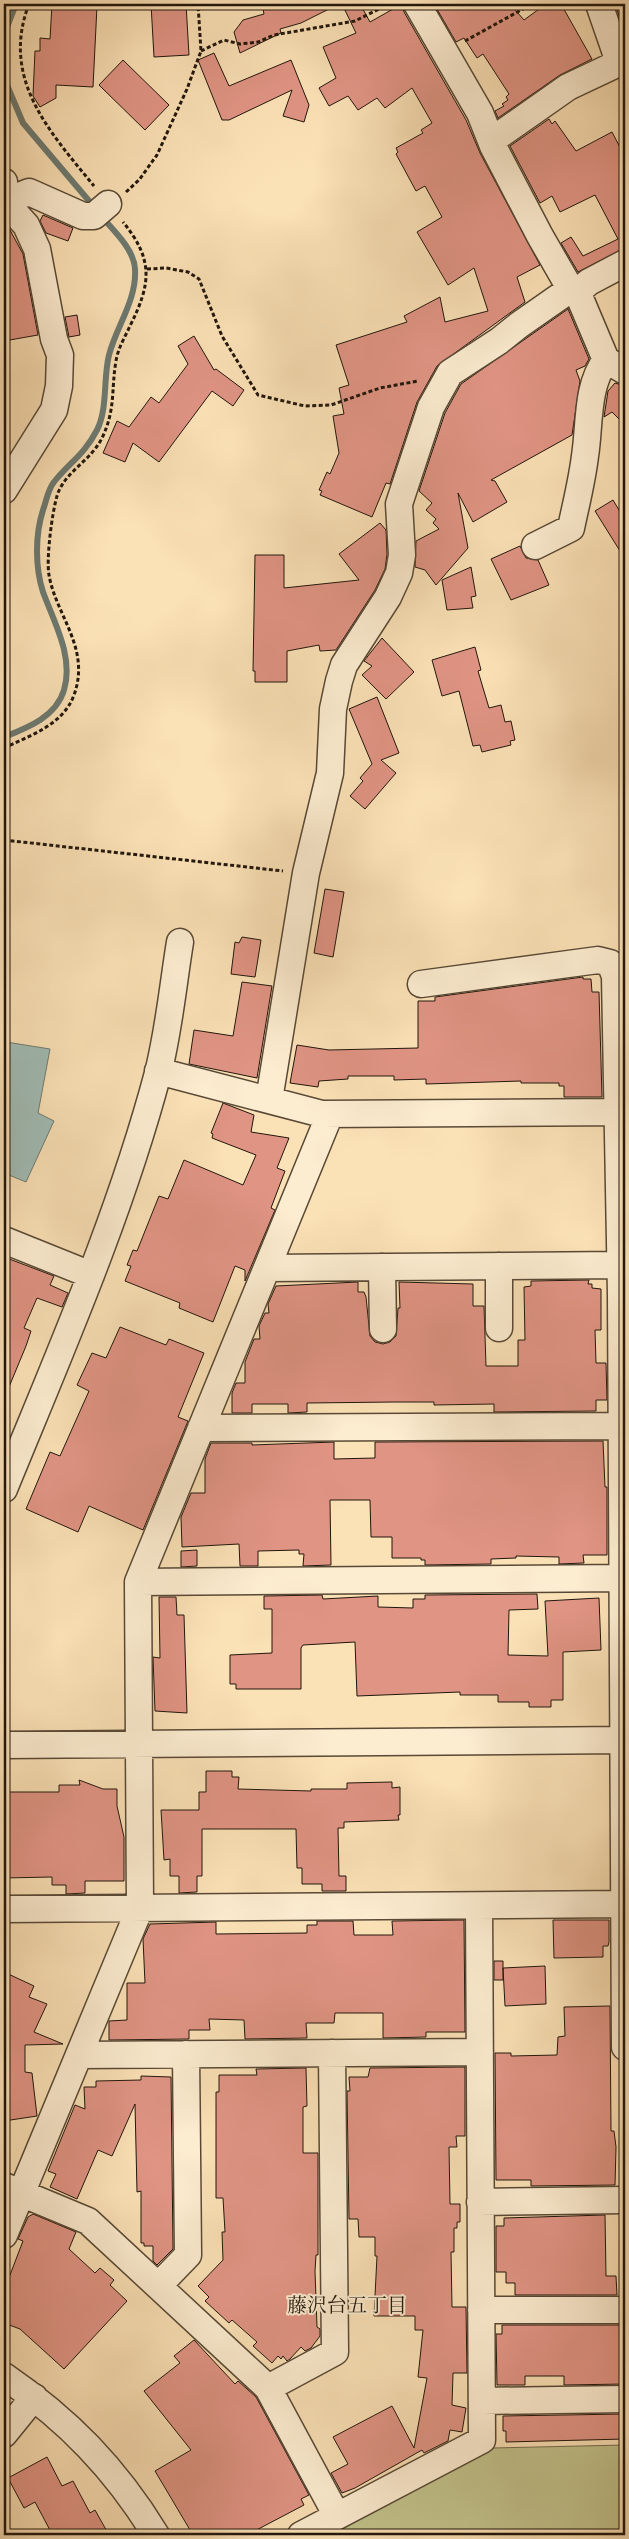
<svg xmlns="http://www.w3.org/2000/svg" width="629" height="2539" font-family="'Gentium Book Plus','Noto Serif JP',serif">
	<rect width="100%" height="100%" fill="#fbe1b6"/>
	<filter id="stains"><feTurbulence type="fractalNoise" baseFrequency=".004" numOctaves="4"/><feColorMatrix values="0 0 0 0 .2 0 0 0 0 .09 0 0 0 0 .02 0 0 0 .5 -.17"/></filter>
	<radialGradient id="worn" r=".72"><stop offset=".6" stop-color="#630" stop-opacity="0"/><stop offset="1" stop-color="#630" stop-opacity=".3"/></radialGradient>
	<path fill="#c2c28b" stroke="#726c4c" d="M625 2445V2535H331L493 2448Z"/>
	<path fill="#a0bcb5" stroke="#6d7a71" d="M6 1042 50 1049 38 1113 54 1121 26 1182 4 1173V1051Z"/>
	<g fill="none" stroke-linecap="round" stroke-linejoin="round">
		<path stroke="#6d7a71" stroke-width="6" d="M4 35 16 4
			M4 78 23 123 95 208
			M4 737C27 728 56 717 64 690 74 657 54 622 43 592 35 567 35 535 43 510 46 502 48 489 54 482 70 462 84 455 97 430 108 408 103 379 109 355 116 327 137 300 135 269 134 249 113 230 101 216"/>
	</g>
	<path fill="#e09484" stroke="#21160c" d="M52 4 97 6 93 87 56 85V98L40 107 33 96 35 51H40V38L50 39Z
		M151 4H186L189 55 154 57Z
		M262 4H339L301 23 280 29 281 33 240 53 234 32 243 20 264 14Z
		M342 4H360L370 22 402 4 404 12 466 120 480 153 540 265 517 277 525 302 437 366 417 402 390 484 386 483 372 517 320 495 322 491 319 490 327 472 330 474 339 453 333 416 344 414 339 388 349 385 336 345 407 322 404 316 440 297 445 322 488 311 474 268 448 285 417 232 442 217 425 186 416 191 396 154 398 152 396 148 423 133 421 130 432 123 412 88 385 108 377 98 358 110 348 96 329 106 319 88 336 78 323 47 356 33Z
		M434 4H510L524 20 546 4H561L592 59 560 75 498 118 495 111 504 106 502 104 508 100 506 97 509 94 483 54 477 58 464 38 456 42Z
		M615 4H625V34Z
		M214 53 229 86 291 60 309 105 304 122 283 116 292 90 229 120H222L198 60Z
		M123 60 169 105 145 130 99 85Z
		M549 119 552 124 555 121 576 151 612 132 625 157V248L578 272 561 243 571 237 583 256 618 239 595 195 560 212 552 196 540 203 510 146Z
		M43 215 73 228 68 241 46 233 40 221Z
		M10 230 23 254 38 335 4 341V232Z
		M568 309 589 359 585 366 576 370 580 381 572 435 491 480 495 481 507 502 473 522 458 493 468 548 436 585 425 570 415 567 416 541 439 529 433 523 436 519 426 510 432 503 419 491 445 413 461 384Z
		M77 315 80 335 69 337 65 317Z
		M194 336 214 370 216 369 244 390 233 406 212 391 159 462 133 443 125 462 103 453 117 421 129 427 151 397 159 403 188 364 178 346Z
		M615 383 625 386V425L612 412 604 417 608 391Z
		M613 500 625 520V559L595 511Z
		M380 523 386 530 387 554 385 569 375 590 336 650 320 651 319 645 287 651V682H255V671H253L255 555H284V588L359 580 339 554Z
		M520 546 526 558 538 560 549 585 511 600 491 559Z
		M471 567 476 596 471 597 473 608 447 610 442 580Z
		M382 638 414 672 386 699 362 675 372 666 364 661Z
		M475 647 481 670 478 671 489 708 501 705 505 722 511 721 515 740 510 741 511 745 482 752 480 745 473 746 459 691 442 696 432 660Z
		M377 697 399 753 381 760 396 773 365 809 350 796 363 781 360 778 372 764 349 709Z
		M325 889 344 892 333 957 314 953Z
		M242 937 261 940 255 977 231 974 235 942 239 943Z
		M583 977V979H591L592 992H599L602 1097H564V1086H559V1083H521V1081L426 1084V1079L394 1080V1076H348V1079L319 1081 318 1087 290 1083 297 1045 329 1050 418 1048V1001H435V997Z
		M242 982 272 986 257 1078 189 1064 194 1030 233 1036Z
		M223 1103 254 1115 251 1132 289 1138 277 1168 285 1171 271 1208 275 1210 245 1281V1270L235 1266 213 1322 179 1308 180 1303 125 1281 131 1266 127 1265 133 1250 137 1251 159 1196 168 1199 184 1160 243 1185 256 1155 212 1138 213 1134 211 1133Z
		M4 1257 54 1276 50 1285 68 1293 62 1307 37 1298 24 1328 31 1331 26 1346 4 1399Z
		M589 1280 588 1284H592V1288L601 1289V1330H595L596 1363H606L607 1400H596V1411L494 1412V1404L434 1405V1402H394L307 1403V1412L288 1413V1404H252V1413H232V1393L236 1383H245V1362L254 1339H260L259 1326 265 1313H269L268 1304 276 1286 358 1282V1292H364L366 1297 370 1336 375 1342 383 1344 390 1342 396 1336 398 1308H400L399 1282 473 1284V1306H484L486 1366H518V1340H525L524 1287 531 1286V1281Z
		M120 1327 166 1345 169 1339 204 1353 178 1417 188 1421 143 1530 89 1506 78 1532 26 1509 50 1452 60 1456 89 1391 77 1385 92 1353 106 1358Z
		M603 1441 605 1487H607V1555H583L584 1563 559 1564V1557L516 1556V1558L491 1559V1564L425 1565V1560H421V1558H392V1537H371L370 1500H330L331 1565 303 1566 304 1554H299V1550L258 1551V1566H240L239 1544 182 1547 181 1517 191 1493H205V1459L211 1443H252V1445L334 1442V1459L375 1458V1442Z
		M197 1550V1566L181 1567V1551Z
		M537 1594 538 1609 509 1610 508 1655 548 1656 545 1601 599 1598 601 1650 563 1652V1700H551V1707H529V1702H498V1695H460V1692L357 1696 355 1642 303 1645 301 1648V1689H236V1684H230V1655L272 1653V1609H264V1596L322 1595 323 1599 378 1596V1607L413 1608V1599H425V1595Z
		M159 1597H176L177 1615H184L187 1713 155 1711 153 1657 160 1658Z
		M206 1771H232V1777H239L238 1789 311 1791V1789H347V1783L392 1782V1788L400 1787V1815H398L399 1820 344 1822V1828H338L339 1876H346V1891H322V1884H302V1868H297L296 1829H202V1876H197V1892L179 1893V1876H170V1859L164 1860 161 1810H199V1792H206Z
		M79 1780 103 1789H117V1806L124 1837V1881H85V1893L66 1894V1885H52V1877L4 1878V1792H59V1785H80Z
		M464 1920 465 2032H426V2037L383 2038V2013H335L334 2023H306L307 2038 245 2039 244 2020 209 2019 210 2030H189V2039L109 2040V2021L127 2020V1983H145L143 1939 150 1924 216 1922V1934L307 1933V1925H317V1921H353L354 1935H393L392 1921Z
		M553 1920H609V1942L608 1946H603V1957L554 1958Z
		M494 1961H503V1980H494Z
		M545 1966 546 2004 505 2006 503 1968Z
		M4 1972 34 1986 29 1997 47 2004 34 2032 63 2044 25 2045V2072L32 2073 37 2116 4 2121V2070L7 2063 4 2061Z
		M610 2006 611 2131H614L616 2147 615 2185 531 2186V2180H496L495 2053H511V2056L557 2055 558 2037 565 2036 564 2007Z
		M465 2067V2136H456L457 2147H449L450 2204H460V2222H457V2228H454V2252H451L452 2307H466L467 2373H453L452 2405 466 2408 462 2432 450 2430 448 2441 424 2453 422 2450 355 2488 342 2493 331 2473 348 2464 333 2437 392 2406 414 2448 427 2378 418 2377 423 2330H415V2316H374L377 2256H375V2237H359L358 2219H349L347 2091H350L349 2077H368L370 2068Z
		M306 2068 307 2106 303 2107V2153H318V2255H316L315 2271 317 2327 320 2329V2336L311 2348 305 2351 301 2347 290 2359 287 2361 283 2356 281 2359 278 2356 272 2363 253 2346 257 2342 232 2320 229 2323 205 2301 209 2297 198 2286 223 2260 222 2232H225L223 2198H216V2092H219V2075H257L256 2069Z
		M141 2076 171 2077 173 2249 157 2265 153 2261V2246H144V2243H141V2191L137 2192 135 2104 112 2156 98 2150 77 2199 50 2187 56 2174 48 2171 75 2105 85 2109 84 2087H96V2081L141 2080Z
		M33 2214 76 2232 69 2249 95 2273 100 2268 114 2280 110 2285 127 2301 64 2369 20 2329 4 2323V2272L10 2275 23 2241 18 2239 28 2217Z
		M605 2215 606 2276H616L617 2295H515V2283H506V2272H496V2226H504V2218Z
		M502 2325H625V2384L564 2385V2376H525V2385H497L496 2334H502Z
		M194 2340 235 2384 238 2381 256 2397 309 2495 301 2499 304 2505 247 2535H193L155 2471 191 2450 144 2391 180 2363 174 2356Z
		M625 2414V2439L506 2442V2431H503V2416Z
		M47 2457 62 2486 73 2481 90 2513 95 2510 109 2535H61L58 2529 51 2532 35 2502 24 2508 8 2478Z"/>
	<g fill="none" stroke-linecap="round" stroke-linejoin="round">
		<g stroke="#584936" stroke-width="29">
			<path id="minor" d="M417 4 480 113 493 146 540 236 567 283 579 296 606 360 625 371
				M599 4 619 62
				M491 141 568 87 625 60
				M4 182 5 202 26 225 37 249 54 339 60 355 59 386 54 410 4 490
				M4 202 29 192 83 216H94L108 204
				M576 293 589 282 625 263
				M535 546 571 528C576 504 582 481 585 456 590 425 586 386 606 360
				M421 984 598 960 610 963 615 976 621 1295 625 2047
				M158 1071 322 1114 625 1112
				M269 1100 306 873 330 773 333 709 339 681 344 665 388 597 399 573 402 555 399 504 431 407 450 373 499 341 519 325 572 288
				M4 1240 91 1275
				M499 1266V1328
				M382 1267 383 1329
				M267 1268 620 1265
				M201 1428 621 1426
				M4 1489C60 1352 120 1216 158 1073 169 1030 173 985 180 942
				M138 1582 625 1578
				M4 1745 625 1740
				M4 1909 625 1904
				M79 2055 480 2052
				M4 2186 88 2221 268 2388 337 2516
				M480 2202 625 2200
				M4 2235 140 1908 138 1582 330 1114
				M158 2286 188 2255 186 2054
				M481 2310H625
				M4 2376C68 2420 115 2468 156 2535
				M268 2388 335 2352 332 2053
				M482 2401 625 2399
				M4 2434 34 2397
				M301 2535 482 2440 479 1906"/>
		</g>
		<path stroke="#21160c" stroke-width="3" stroke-dasharray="4 2.5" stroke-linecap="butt" d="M29 4C0 79 50 132 94 186
			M465 41 532 4
			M201 51 224 40 240 44 258 42 274 35 355 21 389 4
			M126 192 139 180 157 155 187 89 201 51 198 4
			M147 269 166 268 188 272 199 279 222 336 258 395 305 406 331 405 380 388 418 381
			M4 748C31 735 63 725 74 695 91 648 56 616 49 575 46 559 52 513 57 496 64 472 90 462 102 438 116 409 111 389 116 361 118 348 125 337 130 326 151 284 154 260 123 222
			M4 840 283 871"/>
		<use href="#minor" stroke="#fcecd0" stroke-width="26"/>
	</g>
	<g text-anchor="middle" stroke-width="4" stroke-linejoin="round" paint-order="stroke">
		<g font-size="20" fill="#21160c" stroke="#fcecd0">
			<text x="347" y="2312">藤沢台五丁目</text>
		</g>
	</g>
	<rect width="629" height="2539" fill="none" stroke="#fbe1b6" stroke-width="20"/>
	<rect x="5" y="5" width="619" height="2529" fill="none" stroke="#21160c" stroke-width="2.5"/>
	<rect x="10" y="10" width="609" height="2519" fill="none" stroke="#21160c"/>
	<rect width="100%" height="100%" filter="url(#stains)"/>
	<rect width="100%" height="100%" fill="url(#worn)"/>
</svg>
